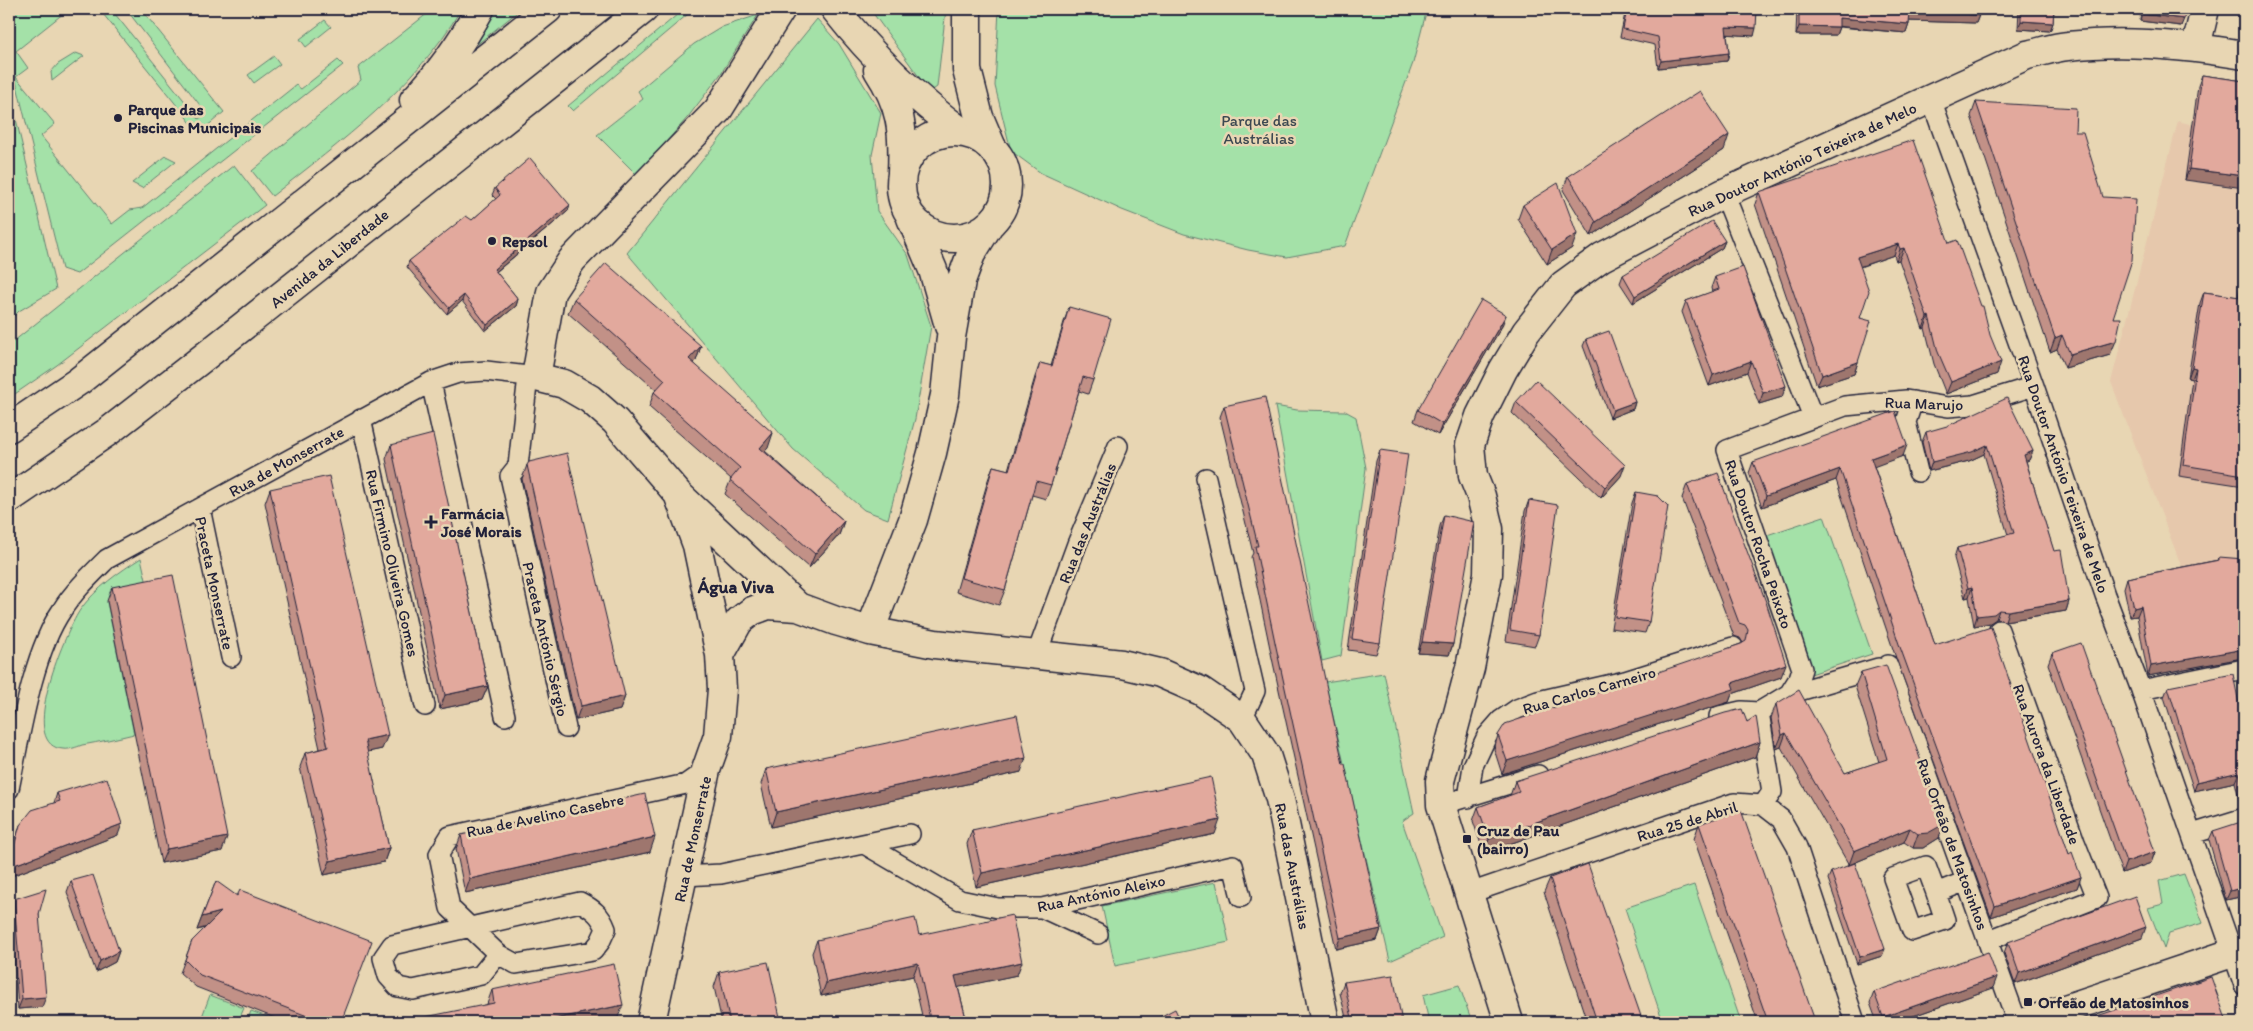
<svg xmlns="http://www.w3.org/2000/svg" width="2253" height="1031" font-family="Itim,sans-serif">
	<rect width="100%" height="100%" fill="#e8d6b3"/>
	<filter id="ink" filterUnits="userSpaceOnUse"><feTurbulence type="fractalNoise" baseFrequency=".02" numOctaves="2"/><feDisplacementMap in="SourceGraphic" scale="10" xChannelSelector="R" yChannelSelector="G"/><feConvolveMatrix kernelMatrix="1 2 1 2 8 2 1 2 1" color-interpolation-filters="sRGB"/></filter>
	<g filter="url(#ink)">
		<path fill="#e6c8ac" d="M2244 92V560L2184 573 2111 382 2178 121 2193 125Z"/>
		<path fill="#a4e1a8" stroke="#638272" d="M9 9H69L16 51 28 68 16 77 55 124 41 136 112 224 130 210 142 208 296 85 301 89 338 60 343 65 77 274 62 269 9 53Z
			M99 9H111L199 119 206 113 126 9H141L224 112 199 133Z
			M433 9H461C416 87 342 141 272 196L252 171 361 80 358 68Z
			M495 9H521L475 46Z
			M684 9H694L573 111 568 106Z
			M870 9H946L937 87 930 92Z
			M999 9H1427L1413 63 1345 246 1287 257 1248 250 1184 234 1122 210 1041 173 1011 151 995 86Z
			M758 15 720 75 688 117 637 175 597 135 643 99 638 91 694 44 722 27Z
			M817 19 839 44 881 113 872 155 877 211 908 255 931 326 915 419 888 519 864 510 793 449 627 253Z
			M325 20 331 27 306 47 300 39Z
			M76 53 84 56 52 81 51 72 58 64Z
			M274 56 280 64 254 83 248 75Z
			M9 89 56 289 19 311 9 321Z
			M166 156 176 161 142 188 132 183Z
			M234 165 265 205 57 365 9 398V345Z
			M1275 406 1297 410 1345 411 1356 417 1366 468 1341 656 1322 661Z
			M1824 516 1872 654 1811 674 1764 536Z
			M141 558 149 593 107 602 134 734C117 738 100 742 82 745 77 747 69 750 63 749 16 746 66 631 80 610 96 588 119 572 141 558Z
			M1384 673 1414 813 1402 821 1443 937 1390 961 1325 682Z
			M2184 874 2203 923 2169 933 2164 949 2148 908 2163 904 2159 881Z
			M1216 882 1229 942 1115 966 1102 906Z
			M1694 885 1741 1022H1663L1625 908Z
			M1459 985 1472 1022H1429L1423 995Z
			M210 995 244 1008 238 1022H200Z
			M251 1011 281 1022H247Z"/>
		<g fill="none" stroke-linecap="round" stroke-linejoin="round">
			<g stroke="#22223b" stroke-width="22">
				<path id="street" d="M1931 99 2034 386 2105 595 2141 690 2244 985
					M1724 193 1813 417
					M528 376 518 466 510 476 566 728
					M431 382 505 716
					M1913 401 1906 422 1918 472
					M361 419 425 706
					M1206 478 1255 691 1242 719
					M200 508 231 657
					M1036 656 1077 544 1118 446
					M1888 665 2017 1022
					M2141 690 2244 669
					M1789 694 1799 678 1802 669 1727 450 1845 406 1906 400 1948 407 1973 405 2034 386
					M1759 712 1772 792 1763 805
					M1719 716 1741 711 1759 712 1789 694 1878 668
					M9 789C20 736 32 654 62 610 74 591 91 575 107 559L431 382 458 373 486 371 536 377
					M1468 798 1473 766 1487 736 1501 720 1517 709 1538 701 1625 681 1733 647
					M1441 805 1538 775
					M2192 834 2244 818
					M866 845 960 900 998 908H1042L1233 865 1241 897
					M684 876 721 874 910 834
					M1470 893 1734 803 1763 805 1781 819 1797 847 1855 1022
					M1936 893 1945 920 1912 931 1893 878 1926 866 1936 893 1966 881
					M1042 908 1098 934
					M1989 940 2097 898 2075 842 1999 630
					M498 954 481 975 413 990 398 987 388 976 383 958 392 945 580 902C593 909 601 915 606 929L600 942 593 951 516 964 498 954 450 908 439 854 450 836 686 784 706 770"/>
			</g>
			<g stroke="#22223b" stroke-width="31">
				<path id="secondary" d="M835 9C872 56 915 98 963 133
					M2196 47 2205 9
					M878 70C901 105 904 130 902 172
					M901 185a53 53 0 1 1 106 0a53 53 0 1 1-106 0Z
					M911 218 933 270 949 326
					M536 377 564 384 590 399 615 421 678 494 798 607
					M870 631 913 520 932 453 945 395 951 337 961 281 971 254 989 225
					M720 655 739 621 752 611 768 605 798 607 836 621 870 631 935 644 1122 664 1160 673 1201 691 1242 719 1266 755 1280 799 1325 1022
					M651 1022 706 770 718 736 722 689 720 655 697 545 678 494
					M1509 1022 1441 805 1440 781 1470 668 1488 574 1489 529 1481 496 1473 476 1470 445 1480 416 1503 370 1526 332 1563 285 1602 257 1724 193 2027 55C2041 52 2055 47 2068 46 2127 39 2186 45 2244 55
					M2026 1022 2244 949"/>
			</g>
			<g stroke="#22223b" stroke-width="31">
				<path id="highway" d="M967 9V70L979 117 993 150
					M414 100C440 73 462 42 480 9
					M536 377 551 292 572 260 718 110 781 9
					M9 428 79 381 548 9
					M9 499 109 431 208 354 644 9"/>
			</g>
			<use href="#street" stroke="#e8d6b3" stroke-width="19"/>
			<use href="#secondary" stroke="#e8d6b3" stroke-width="28"/>
			<use href="#highway" stroke="#e8d6b3" stroke-width="28"/>
		</g>
		<path fill="#c29187" stroke="#22223b" d="M1626 9H1757L1754 36 1727 34 1729 53 1727 61 1658 68 1655 45 1620 37Z
			M1797 9H1980L1979 15 1976 23 1909 21V24L1906 33 1839 27 1836 35H1796Z
			M2019 9H2054L2053 23 2050 31 2018 29Z
			M2141 9H2185L2181 26 2140 21Z
			M2202 75 2244 81 2185 180 2198 86Z
			M1976 102 2075 132 2113 318 2110 355 2065 368 2057 349 2050 352 1971 116Z
			M1724 150 1591 236 1563 190 1568 176Z
			M495 188 570 205 568 211 496 272 518 299 516 306 485 331 462 301 447 314 407 267 409 261 472 220 496 199 492 195Z
			M1759 192 1949 243 1997 374 1946 394 1934 364 1925 328 1923 329 1899 260 1896 261 1894 255 1860 267V318L1858 362 1854 374 1817 386 1755 204Z
			M1523 205 1572 248 1547 264 1518 219Z
			M1725 241 1722 248 1633 303 1620 283 1623 275Z
			M2244 261V486L2179 476 2192 379 2188 378 2200 303 2204 292 2238 297Z
			M1715 277 1782 397 1759 404 1747 372 1709 386 1682 312 1686 301 1712 292 1711 288Z
			M574 299 701 346 696 361 694 363 768 448 765 451 844 521 839 535 809 568 725 494 731 479 649 407 654 392 656 390 568 313Z
			M1069 307 1093 380 1088 394 1079 391 1051 485 1046 499 1032 495 1005 590 999 605 956 592 988 480 993 466 1008 470 1035 377 1040 363 1051 366 1064 322Z
			M1502 326 1438 435 1414 421 1418 410Z
			M1586 339 1635 402 1633 409 1610 418 1583 346Z
			M1516 402 1621 476 1601 498 1512 413Z
			M1224 406 1343 764 1381 929 1377 940 1336 949 1272 658 1251 557 1253 553 1220 417Z
			M1926 432 2033 451 2029 460 2026 461 2069 601 2066 611 2005 621 1996 619 1990 623 1974 626 1969 597 1965 598 1954 558 1957 548 2008 535 1984 454 1969 461 1929 471 1922 442Z
			M391 445 488 686 482 700 440 709 386 459Z
			M1380 450V643L1376 654 1348 650 1376 461Z
			M1903 456 1874 466 1935 645 2069 854 2081 877 2077 888 1991 917 1896 658 1836 480 1762 507 1749 473 1753 462Z
			M527 465 625 696 620 710 576 720 522 479Z
			M1687 484 1781 677 1732 694 1729 702 1502 774 1494 749 1498 735 1743 643 1740 638 1734 636 1682 498Z
			M270 489 382 749 367 752 389 848 384 862 324 875 300 767 305 753 320 749 265 503Z
			M1636 492 1649 622 1645 633 1611 628 1632 503Z
			M1529 500 1539 635 1535 646 1506 641 1525 511Z
			M1444 515 1453 644 1449 655 1418 653 1440 526Z
			M2219 557 2244 586V659L2242 658 2148 676 2137 616 2130 617 2124 588 2127 578 2218 560Z
			M112 587 222 851 161 863 107 601Z
			M2052 653 2155 852 2151 863 2122 873 2048 664Z
			M1861 672 1939 838 1923 848H1913L1904 842 1849 865 1781 747 1776 749 1771 718 1776 704 1845 773 1879 762 1855 686Z
			M2168 687 2244 729V808L2241 807 2235 782 2194 791 2164 697Z
			M1747 722 1760 742 1755 757 1484 853 1473 821 1478 807 1510 796 1515 781Z
			M766 769 1021 772 771 827 761 784Z
			M57 793 118 835 9 877V861L20 825 54 803Z
			M1699 824 1812 1022H1758L1694 839Z
			M972 830 1215 834 976 887 967 844Z
			M2213 831 2244 896 2226 900 2209 840Z
			M461 835 650 852 465 893 456 849Z
			M1831 872 1882 956 1857 964 1828 879Z
			M1550 878 1643 1022H1587L1544 892Z
			M71 881 119 951 115 962 96 972 67 892Z
			M216 881 341 1022H285L196 987 180 973 192 941 206 928 197 930Z
			M14 899 39 914 42 1007 18 1009 11 909Z
			M919 935 1017 975 958 987 967 1022H921L923 1020 913 976 821 996 812 953 817 940Z
			M2142 938 2015 984 2004 953 2008 942Z
			M719 972 781 1022H722L714 987Z
			M1344 982 1402 1022H1347L1340 993Z
			M1993 988 1896 1022H1877L1870 1003 1874 992Z
			M492 990 616 1022 487 1004Z"/>
		<path fill="#9e766e" stroke="#22223b" d="M1910 12 1979 15 1976 23 1907 21Z
			M2142 14 2184 19 2181 26 2140 21Z
			M1839 18 1909 24 1906 33 1836 26Z
			M2021 21 2053 23 2050 31 2018 29Z
			M1799 26 1839 27 1836 35H1796Z
			M1726 27 1756 28 1754 36 1723 34Z
			M1729 53 1727 61 1658 68 1661 61Z
			M1729 135 1724 150 1591 236 1596 222Z
			M2189 169 2244 176V188L2185 180Z
			M570 205 568 211 492 275 494 269Z
			M1577 234 1572 248 1547 264 1552 250Z
			M1725 241 1722 248 1633 303 1635 296Z
			M1898 244 1894 255 1853 269 1857 257Z
			M1904 248 1899 260 1896 261 1900 249Z
			M464 295 462 301 447 314 449 308Z
			M518 299 516 306 485 331 487 325Z
			M1506 315 1502 326 1438 435 1442 424Z
			M1929 316 1925 328 1923 329 1927 317Z
			M2062 335 2057 349 2050 352 2055 338Z
			M2116 341 2110 355 2065 368 2070 354Z
			M701 346 696 361 684 374 689 359Z
			M1751 361 1747 372 1709 386 1713 375Z
			M1858 362 1854 374 1817 386 1822 375Z
			M2001 362 1997 374 1946 394 1951 382Z
			M2192 367 2196 368 2192 379 2188 378Z
			M1786 386 1782 397 1759 404 1763 393Z
			M1635 402 1633 409 1610 418 1613 410Z
			M773 433 768 448 755 462 760 448Z
			M1907 445 1903 456 1868 469 1871 458Z
			M1987 445 1984 454 1969 461 1929 471 1932 462Z
			M2033 451 2029 460 2021 464 2024 455Z
			M1625 465 1621 476 1601 498 1605 487Z
			M1840 469 1836 480 1762 507 1766 496Z
			M844 521 839 535 809 568 815 554Z
			M1972 587 1969 597 1965 598 1968 588Z
			M2069 601 2066 611 2005 621 2008 611Z
			M2141 606 2137 616 2130 617 2134 608Z
			M1999 610 1996 619 1990 623 1974 626 1977 616Z
			M1422 642 1453 644 1449 655 1418 653Z
			M2244 649V651L2242 658 2148 676 2151 666Z
			M1786 664 1781 677 1732 694 1729 702 1502 774 1507 761Z
			M488 686 482 700 440 709 445 695Z
			M625 696 620 710 576 720 581 706Z
			M1786 733 1781 747 1776 749 1782 735Z
			M388 735 382 749 359 754 365 740Z
			M1760 742 1755 757 1484 853 1489 839Z
			M1026 758 1021 772 771 827 776 812Z
			M2239 772 2235 782 2194 791 2197 782Z
			M1220 820 1215 834 976 887 982 873Z
			M122 824 118 835 9 877V867Z
			M1944 824 1939 838 1923 848H1913L1918 834Z
			M1910 828 1904 842 1849 865 1854 851Z
			M227 837 222 851 161 863 167 849Z
			M655 837 650 852 465 893 470 879Z
			M389 848 384 862 324 875 330 861Z
			M2155 852 2151 863 2122 873 2126 862Z
			M2081 877 2077 888 1991 917 1995 906Z
			M2244 887V896L2226 900 2230 891Z
			M221 912 217 924 197 930 202 917Z
			M2146 927 2142 938 2015 984 2019 973Z
			M1381 929 1377 940 1336 949 1340 938Z
			M1885 949 1882 956 1857 964 1860 957Z
			M119 951 115 962 96 972 100 961Z
			M1022 962 1017 975 951 989 955 976Z
			M918 963 913 976 821 996 826 983Z
			M1997 977 1993 988 1896 1022H1881L1883 1017Z
			M46 997 42 1007 18 1009 22 999Z
			M623 1005 616 1022H539Z
			M1814 1018 1812 1022H1802Z"/>
		<path fill="#e2a99d" stroke="#22223b" d="M1627 9H1757L1756 28 1726 27 1729 53 1661 61 1658 37 1623 29Z
			M1799 9H1980L1979 15 1910 12 1909 24 1839 18V27L1799 26Z
			M2021 9H2054L2053 23 2021 21Z
			M2143 9H2185L2184 19 2142 14Z
			M2202 75 2244 81V176L2189 169Z
			M1700 91 1729 135 1596 222 1568 176Z
			M1976 102 2076 108 2075 132H2083L2103 197 2136 199 2132 260 2113 318H2121L2116 341 2070 354 2062 335 2055 338Z
			M1913 140 1949 243 1957 240 1981 306H1983L1990 335 2001 362 1951 382 1938 352 1929 316 1927 317 1904 248 1900 249 1898 244 1857 257 1869 291 1860 318 1871 321 1858 362 1822 375 1759 192Z
			M530 158 570 205 494 269 518 299 487 325 464 295 449 308 409 261 466 216 472 220 500 195 495 188Z
			M1558 183 1577 234 1552 250 1523 205Z
			M1712 221 1725 241 1635 296 1623 275Z
			M606 263 701 346 689 359 773 433 760 448 844 521 815 554 730 480 740 468 654 392 665 380 574 299Z
			M1743 267 1786 386 1763 393 1751 361 1713 375 1686 301 1719 289 1715 277Z
			M2244 274V475L2183 465 2196 368 2192 367 2204 292 2240 297Z
			M1481 300 1506 315 1442 424 1418 410Z
			M1069 307 1111 319 1093 380 1083 377 1051 485 1036 481 1005 590 961 578 993 466 1009 470 1040 363 1052 366Z
			M1609 331 1635 402 1613 410 1586 339Z
			M1536 380 1625 465 1605 487 1516 402Z
			M1265 397 1343 764H1345L1381 929 1340 938 1276 647 1255 546H1258L1224 406Z
			M2007 398 2033 451 2024 455 2054 551 2061 550 2069 601 2008 611 1999 610 1994 614 1977 616 1972 587 1968 588 1957 548 2014 533 1987 445 1972 452 1932 462 1926 432 1947 426Z
			M1895 411 1907 445 1871 458 1935 645 1991 627 2069 854 2072 852 2081 877 1995 906 1900 647 1840 469 1766 496 1753 462Z
			M433 434 488 686 445 695 391 445Z
			M1380 450 1408 454 1380 643 1352 639Z
			M567 453 625 696 581 706 527 465 529 462Z
			M1718 473 1766 602 1786 664 1732 683 1734 689 1507 761 1498 735 1505 724 1741 644 1746 641 1748 630 1745 625 1739 623 1687 484Z
			M329 476 388 735 365 740 389 848 330 861 305 753 328 747 270 489Z
			M1636 492 1658 496 1668 506 1649 622 1615 617Z
			M1529 500 1558 505 1539 635 1510 630Z
			M1444 515 1474 522 1453 644 1422 642Z
			M2219 557 2244 559V649L2151 666 2141 606 2134 608 2127 578 2219 560Z
			M173 575 227 837 167 849 112 587Z
			M2081 643 2155 852 2126 862 2052 653Z
			M1886 665 1944 824 1928 833 1918 834 1910 828 1854 851 1786 733 1782 735 1776 704 1799 690 1845 773 1887 759 1861 672Z
			M2233 674 2244 729V798L2239 772 2197 782 2168 687Z
			M1742 709 1747 722 1756 716 1760 742 1489 839 1478 807 1519 792 1515 781 1725 713Z
			M1017 715 1026 758 776 812 766 769Z
			M1211 777 1220 820 982 873 972 830Z
			M107 778 122 824 9 867V864L20 825 32 810 60 801 57 793Z
			M645 794 655 837 470 879 461 835Z
			M1741 810 1814 1018 1802 1022H1768L1699 824Z
			M2244 821V887L2230 891 2213 831Z
			M1855 863 1885 949 1860 957 1831 872Z
			M1588 864 1643 1022H1597L1550 878Z
			M93 875 119 951 100 961 71 881Z
			M216 881 237 896 240 890 372 941 341 1022H323L200 975 185 960 192 941 221 912 202 917Z
			M46 889 39 914 46 997 22 999 14 899Z
			M2135 896 2146 927 2019 973 2008 942Z
			M1012 915 1022 962 955 976 967 1022H923L922 1020 930 1019 918 963 826 983 817 940 915 918 919 935Z
			M1988 952 1997 977 1883 1017 1874 992Z
			M768 962 781 1022H730L719 972Z
			M614 964 623 1005 539 1022H401L494 1003 492 990Z
			M1393 975 1402 1022H1353L1344 982Z
			M2211 977 2227 1022H2080Z
			M1175 1009 1181 1022H1150Z"/>
	</g>
	<g fill="#22223b" stroke="#e8d6b3" stroke-width="2">
		<circle cx="118" cy="118" r="5"/>
		<circle cx="492" cy="241" r="5"/>
		<path d="M428.5 514.5h5v5h5v5h-5v5h-5v-5h-5v-5h5z"/>
		<rect x="1462" y="834" width="10" height="10" rx="2.5"/>
		<rect x="2023" y="997" width="10" height="10" rx="2.5"/>
	</g>
	<g text-anchor="middle" stroke-width="5" stroke-linejoin="round" paint-order="stroke">
		<g font-size="16" font-weight="bold" fill="#22223b" stroke="#e8d6b3" text-anchor="start">
			<text x="128" y="115">Parque das<tspan x="128" dy="18">Piscinas Municipais</tspan></text>
			<text x="502" y="247">Repsol</text>
			<text x="441" y="519">Farmácia<tspan x="441" dy="18">José Morais</tspan></text>
			<text x="1477" y="836">Cruz de Pau<tspan x="1477" dy="18">(bairro)</tspan></text>
			<text x="2038" y="1008">Orfeão de Matosinhos</text>
		</g>
		<g font-size="16" fill="#3c4851" stroke="#e8d6b3">
			<text x="1259" y="126">Parque das<tspan x="1259" dy="18">Austrálias</tspan></text>
		</g>
		<g font-size="16" fill="#22223b" stroke="#e8d6b3">
			<text transform="translate(1802 159) rotate(-25)" y="6">Rua Doutor António Teixeira de Melo</text>
			<text transform="translate(329 258) rotate(-39)" y="6">Avenida da Liberdade</text>
			<text transform="translate(1924 403) rotate(2)" y="6">Rua Marujo</text>
			<text transform="translate(286 461) rotate(-29)" y="6">Rua de Monserrate</text>
			<text transform="translate(2064 474) rotate(71)" y="6">Rua Doutor António Teixeira de Melo</text>
			<text transform="translate(1087 523) rotate(-68)" y="6">Rua das Austrálias</text>
			<text transform="translate(1759 544) rotate(71)" y="6">Rua Doutor Rocha Peixoto</text>
			<text transform="translate(393 563) rotate(77)" y="6">Rua Firmino Oliveira Gomes</text>
			<text transform="translate(215 583) rotate(78)" y="6">Praceta Monserrate</text>
			<text transform="translate(546 639) rotate(77)" y="6">Praceta António Sérgio</text>
			<text transform="translate(1589 690) rotate(-16)" y="6">Rua Carlos Carneiro</text>
			<text transform="translate(2047 764) rotate(70)" y="6">Rua Aurora da Liberdade</text>
			<text transform="translate(545 815) rotate(-12)" y="6">Rua de Avelino Casebre</text>
			<text transform="translate(1687 821) rotate(-17)" y="6">Rua 25 de Abril</text>
			<text transform="translate(692 839) rotate(-78)" y="6">Rua de Monserrate</text>
			<text transform="translate(1953 844) rotate(70)" y="6">Rua Orfeão de Matosinhos</text>
			<text transform="translate(1293 866) rotate(79)" y="6">Rua das Austrálias</text>
			<text transform="translate(1101 893) rotate(-12)" y="6">Rua António Aleixo</text>
		</g>
		<g font-size="18" font-weight="bold" fill="#22223b" stroke="#e8d6b3">
			<text x="736" y="593">Água Viva</text>
		</g>
	</g>
	<rect width="2253" height="1031" fill="none" stroke="#e8d6b3" stroke-width="30"/>
	<rect x="15" y="15" width="2223" height="1001" fill="none" stroke="#22223b" stroke-width="2" filter="url(#ink)"/>
</svg>
